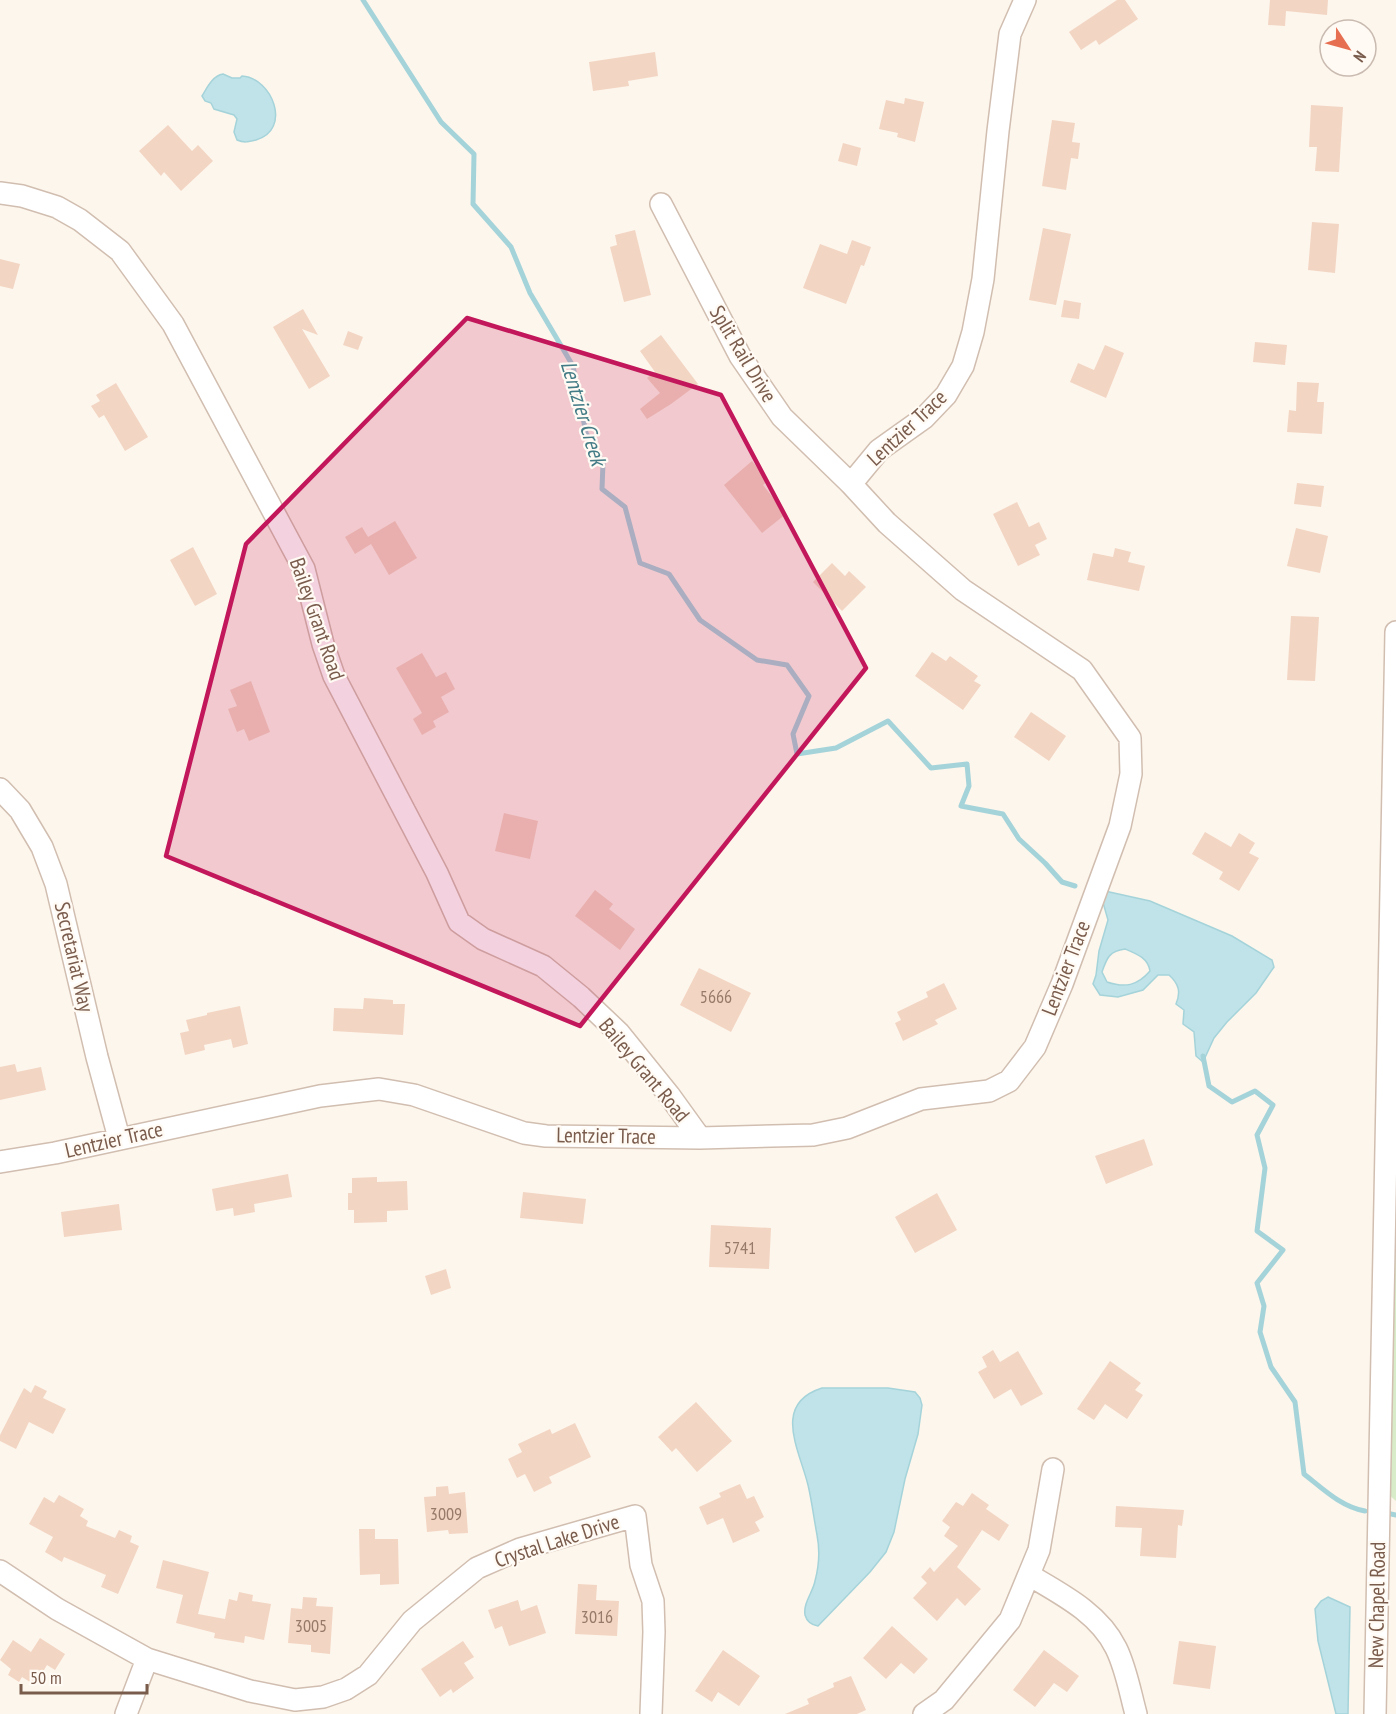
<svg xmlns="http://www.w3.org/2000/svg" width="1396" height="1714" font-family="'PT Sans Narrow',sans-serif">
	<rect width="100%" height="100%" fill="#fdf6ec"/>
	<path fill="#d8ecc9" d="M1389 1255H1396V1501L1387 1493Z"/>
	<path fill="#bfe3e8" stroke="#a5d3da" stroke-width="1.5" fill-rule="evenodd" d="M223 74 232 78H240L242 76C273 78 292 130 256 140 248 142 244 143 237 140L234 132 237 119 234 115 214 109 211 103 205 101 202 96C207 88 212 76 223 74Z
		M1105 891 1150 901 1232 936 1272 960 1274 967 1256 993 1227 1022 1214 1038 1203 1062 1196 1056 1194 1032 1183 1024 1184 1010 1176 1004C1181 992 1179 984 1169 975H1158L1143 990 1118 997 1100 995 1093 984 1096 975 1099 951 1108 920 1102 899ZM1125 949C1137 954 1148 958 1150 971 1137 986 1125 988 1107 982L1102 972C1107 957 1110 951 1125 949Z
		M822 1388H888L915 1392 920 1398 922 1405 918 1434 905 1479 894 1532 886 1552 870 1572 818 1626C812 1625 807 1622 805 1615 803 1603 813 1592 815 1581 819 1566 820 1550 817 1535 814 1519 812 1502 808 1485 799 1449 772 1404 822 1388Z
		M1328 1597 1350 1607 1348 1714H1336L1318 1641 1315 1609 1321 1601Z"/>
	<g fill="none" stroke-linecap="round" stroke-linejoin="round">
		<path stroke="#a5d3da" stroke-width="5" d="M363 0 441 122 474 154 473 204 511 247 530 293 573 366 586 433 603 463 602 489 625 507 640 563 669 574 700 620 757 660 787 665 809 696 793 734 797 754 836 748 888 721 931 768 967 764 969 786 961 806 1003 814 1019 839 1045 863 1062 882 1075 886
			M1203 1056 1209 1086 1232 1102 1255 1091 1273 1105 1257 1135 1265 1168 1257 1231 1283 1250 1257 1283 1264 1306 1260 1332 1271 1367 1295 1402 1304 1474C1322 1488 1341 1507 1365 1511
			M1386 1513 1396 1515"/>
	</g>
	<path fill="#f3d5c3" d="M1117 0H1125L1138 19 1099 45 1096 40 1081 50 1069 32Z
		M1270 0H1328L1327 15 1286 11 1285 26 1268 25Z
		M655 52 658 76 628 81 629 86 593 91 589 62Z
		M905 98 924 102 915 142 897 137 898 133 879 129 886 100 904 104Z
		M1311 105 1343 107 1339 172 1315 171 1317 147H1309Z
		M1052 120 1075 123 1072 142 1080 143 1078 159 1071 158 1066 190 1042 186Z
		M168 125 192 151 198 145 213 161 181 191 164 172 161 176 139 151Z
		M843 143 861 148 857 166 838 161Z
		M1312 222 1339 224 1335 273 1308 270Z
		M1043 228 1071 234 1056 305 1029 300Z
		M635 230 651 295 624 302 610 247 617 245 615 235Z
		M852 240 871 247 864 266 861 265 846 304 803 288 820 244 847 254Z
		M0 259 20 264 13 289 0 286Z
		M1064 300 1081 303 1079 319 1061 317Z
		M303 309 318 335 302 329 330 376 309 389 273 327Z
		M348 331 363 337 358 350 343 345Z
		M661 335 698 384 671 404 647 419 640 409 660 393 647 378 655 372 640 351Z
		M1255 342 1287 345 1285 365 1253 362Z
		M1105 345 1124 353 1106 398 1070 382 1078 363 1094 370Z
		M1297 382 1319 383 1317 402H1324L1322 434 1287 432 1289 410 1296 411Z
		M116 383 148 437 125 451 104 415 99 418 91 406 100 401 96 395Z
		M752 461 768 481 763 485 786 514 762 533 724 485Z
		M1297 483 1324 486 1321 507 1294 504Z
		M1017 502 1029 527 1039 522 1047 539 1035 545 1040 555 1018 566 993 514Z
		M395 521 417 558 389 575 371 544 355 554 345 537 362 527 368 537Z
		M1296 528 1328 536 1320 573 1287 566Z
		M193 547 217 594 195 606 170 560Z
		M1115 548 1131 552 1128 562 1145 566 1139 591 1087 580 1093 553 1113 557Z
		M832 563 845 576 849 571 866 587 842 611 813 582Z
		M1291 616 1319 617 1315 681 1287 680Z
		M932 652 946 661 950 656 978 676 974 681 981 685 963 710 915 676Z
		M422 653 436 677 446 672 455 689 441 697 449 712 433 721 436 727 422 735 413 719 422 713 396 668Z
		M251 681 270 732 249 741 244 729 237 732 228 709 237 706 230 690Z
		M1031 712 1066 736 1049 761 1014 737Z
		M504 813 538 821 530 859 495 851Z
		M1205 832 1231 847 1239 833 1255 843 1249 853 1259 858 1239 891 1219 879 1223 872 1192 854Z
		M595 890 613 904 609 909 635 929 620 950 575 916Z
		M699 968 751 993 731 1032 680 1005Z
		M944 983 957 1009 935 1020 938 1024 903 1041 895 1023 901 1020 897 1012 928 997 926 992Z
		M364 998 393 1000V1004H405L403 1035 333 1031 334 1008 363 1009Z
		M240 1006 248 1044 233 1048 231 1039 204 1045 205 1050 185 1055 180 1033 189 1031 186 1020 207 1015V1013Z
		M15 1064 17 1072 41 1067 46 1090 0 1100V1067Z
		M1144 1139 1153 1165 1106 1184 1095 1156Z
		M288 1174 292 1197 254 1204 255 1212 234 1216 233 1208 216 1211 212 1189Z
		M377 1177V1182L407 1181 408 1210 387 1211V1222L354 1223V1210H348V1193H352V1178Z
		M523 1192 586 1199 583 1224 520 1218Z
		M937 1193 957 1230 915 1253 895 1217Z
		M119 1204 122 1230 64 1237 61 1212Z
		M711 1225 771 1228 769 1269 709 1267Z
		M446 1269 451 1288 431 1295 425 1276Z
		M993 1350 1000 1362 1018 1351 1043 1394 1021 1406 1011 1389 994 1399 978 1372 987 1367 982 1357Z
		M1110 1361 1141 1383 1135 1390 1143 1395 1127 1419 1105 1404 1094 1420 1077 1409Z
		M35 1385 47 1391 43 1398 66 1409 53 1434 29 1422 16 1449 0 1441V1435L24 1388 31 1393Z
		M696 1402 732 1441 697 1472 676 1448 672 1452 658 1437Z
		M575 1423 591 1457 549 1477 552 1483 534 1492 525 1474 517 1478 508 1459 522 1452 518 1444 550 1429 552 1434Z
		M740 1484 747 1499 754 1496 764 1517 755 1522 760 1531 733 1543 723 1518 707 1525 699 1507 721 1497 719 1493Z
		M448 1486 449 1494 465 1492 468 1533 449 1534 448 1530 427 1532 424 1497 436 1496V1487Z
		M972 1493 989 1505 986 1509 1009 1525 999 1541 982 1530 957 1567 981 1589 965 1606 957 1598 937 1621 913 1598 927 1583 921 1577 930 1567 934 1572 958 1546 944 1536 950 1527 942 1521 956 1502 963 1506Z
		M59 1495 84 1509 80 1516 88 1521 86 1526 115 1538 119 1530 132 1536 130 1542 139 1546 118 1594 101 1587 106 1575 64 1557 62 1562 45 1552 53 1537 29 1524 44 1497 54 1503Z
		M1116 1506 1184 1510 1182 1526 1178 1525 1176 1558 1140 1556 1142 1528 1115 1527Z
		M359 1529H375V1539H398L399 1584 380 1585V1574L360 1575Z
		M163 1560 209 1572 198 1614 225 1619 229 1599 237 1601 239 1592 253 1595 252 1601 271 1604 264 1640 245 1636 244 1643 214 1638 215 1633 176 1623 183 1595 156 1588Z
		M578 1584 597 1585 596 1600 619 1601 617 1636 575 1634Z
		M303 1597 317 1598 316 1606 333 1607 330 1654 311 1652V1645L288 1643 291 1608 302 1609Z
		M518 1600 521 1611 537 1605 546 1633 509 1646 502 1626 495 1629 488 1610Z
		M892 1626 928 1659 914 1674 901 1663 886 1679 863 1658Z
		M40 1638 65 1654 55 1670 47 1665 35 1685 22 1677 19 1682 8 1675 11 1669 0 1660 13 1640 31 1652Z
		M463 1641 474 1657 464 1663 474 1678 453 1693 451 1689 440 1697 421 1669Z
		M1179 1641 1216 1646 1210 1689 1173 1684Z
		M723 1650 760 1676 739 1706 718 1692 712 1702 695 1691Z
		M1044 1650 1079 1676 1067 1692 1054 1683 1035 1707 1013 1690Z
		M851 1676 866 1710 857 1714H785L809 1704 807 1699 834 1687 833 1683Z"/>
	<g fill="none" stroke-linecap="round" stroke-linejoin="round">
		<g stroke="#d1beb0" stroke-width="24">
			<path id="minor" d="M0 193 22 196 57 207 80 220 120 251 173 324 304 569 323 644 334 676 437 873 459 922 483 939 543 966 581 997 619 1033 669 1095 700 1138
				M851 484 879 450 924 418 946 395 963 366 973 332 983 279 998 131 1010 34 1025 0
				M0 789 20 810 42 847 56 884 97 1057 119 1138
				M0 1162 55 1153 320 1096 379 1089 414 1095 524 1133 546 1136 700 1138 813 1135 847 1128 921 1099 989 1091 1009 1081 1035 1047 1062 984 1120 826 1131 774 1130 738 1082 670 963 590 887 523 851 484 782 417 740 356 661 204
				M0 1571 57 1609 147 1659 250 1691 295 1700 323 1697 346 1689 368 1675 412 1621 477 1568 520 1549 635 1516 641 1565 653 1601 654 1632 651 1714
				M1029 1575C1061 1594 1099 1613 1116 1648 1126 1668 1130 1692 1136 1714
				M126 1714 147 1659
				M924 1714 944 1700 1010 1620 1039 1550 1053 1469
				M1375 1714 1396 632"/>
		</g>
		<use href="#minor" stroke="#fff" stroke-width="21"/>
	</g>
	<path fill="#c2185b" fill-opacity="0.2" stroke="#c2185b" stroke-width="4.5" stroke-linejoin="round" d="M467 318 721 395 866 668 580 1026 166 856 246 544Z"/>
	<g text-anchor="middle" stroke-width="4.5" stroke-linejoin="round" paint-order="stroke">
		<g font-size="18" fill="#987a6a">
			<text x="716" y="1003">5666</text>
			<text x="740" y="1254">5741</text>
			<text x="446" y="1520">3009</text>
			<text x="597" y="1623">3016</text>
			<text x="311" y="1632">3005</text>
		</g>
		<g font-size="21" fill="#7a5c4d" stroke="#fffaf3">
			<text transform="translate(743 354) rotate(59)" y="7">Split Rail Drive</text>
			<text transform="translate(907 428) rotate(-43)" y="7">Lentzier Trace</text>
			<text transform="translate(317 619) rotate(71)" y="7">Bailey Grant Road</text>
			<text transform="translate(74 957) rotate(77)" y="7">Secretariat Way</text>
			<text transform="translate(1066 968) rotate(-69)" y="7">Lentzier Trace</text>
			<text transform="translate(644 1070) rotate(50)" y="7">Bailey Grant Road</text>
			<text transform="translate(606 1136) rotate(1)" y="7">Lentzier Trace</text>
			<text transform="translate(114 1140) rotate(-13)" y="7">Lentzier Trace</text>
			<text transform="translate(557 1541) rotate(-18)" y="7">Crystal Lake Drive</text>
			<text transform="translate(1377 1605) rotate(-89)" y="7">New Chapel Road</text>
		</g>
		<g font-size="22" font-style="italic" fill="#437c86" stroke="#fffaf3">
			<text transform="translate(584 413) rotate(73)" y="8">Lentzier Creek</text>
		</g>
	</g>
	<g transform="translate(1348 48) rotate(126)"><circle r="28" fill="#fffaf3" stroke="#cabbb1" stroke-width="1.5"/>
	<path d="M0-4.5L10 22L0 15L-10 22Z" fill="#e76f51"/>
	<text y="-9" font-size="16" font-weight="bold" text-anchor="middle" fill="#7a5c4d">N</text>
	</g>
	<path d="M21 1684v9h126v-9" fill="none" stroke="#7a5c4d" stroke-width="3"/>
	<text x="30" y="1684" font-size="18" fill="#7a5c4d" stroke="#fffaf3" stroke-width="4.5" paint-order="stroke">50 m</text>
</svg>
